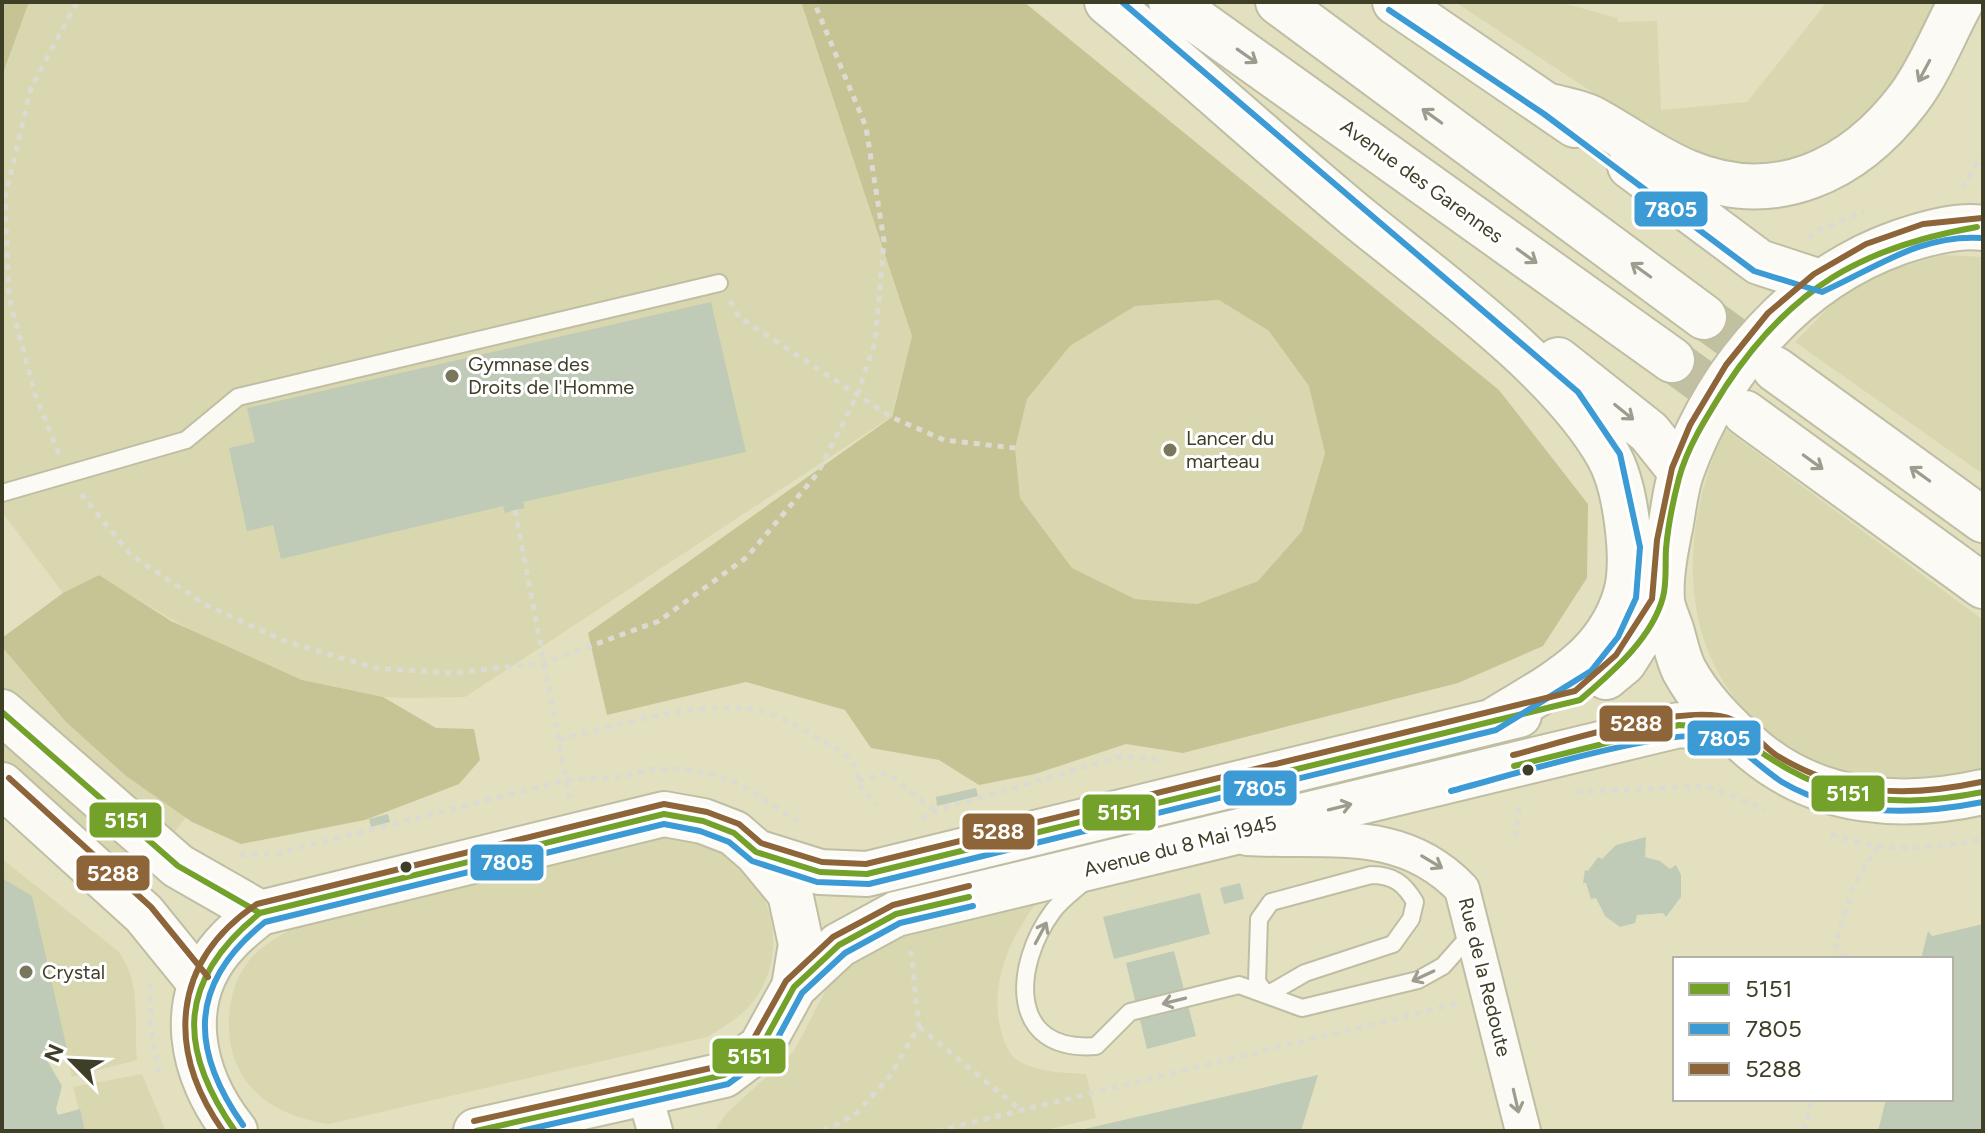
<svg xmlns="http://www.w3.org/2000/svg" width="1985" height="1133" font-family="Figtree,sans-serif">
	<rect width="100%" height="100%" fill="#e2e0bf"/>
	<path fill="#d9d7af" d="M29 2H801L912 336 891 417 465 697C439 697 411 699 385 697 286 690 181 627 99 575L63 593 2 512V76Z
		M1455 2H1559L1617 18 1618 22 1657 21 1661 110 1747 102 1827 2H1942L1887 96 1859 131 1774 172 1688 155Z
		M1944 255 1983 257V474L1795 342 1841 295 1890 270Z
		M1219 300 1269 331 1310 386 1325 453 1302 531 1258 581 1197 604 1135 599 1072 568 1020 498 1015 448 1027 399 1070 346 1135 306Z
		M1725 429 1983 620V769C1930 787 1874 785 1823 764 1682 704 1666 557 1725 429Z
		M2 647 66 722 126 776 186 817 171 837 2 693Z
		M2 743 149 866 137 883 2 772Z
		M665 836C677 838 690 838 702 841 767 860 794 945 755 999 743 1016 725 1026 707 1037L329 1124C274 1116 232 1088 229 1029 228 1008 233 982 246 965 259 946 280 936 299 924Z
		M2 859 118 951C143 985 133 1021 137 1060L72 1077 32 896 2 878Z
		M1046 891C1013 930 988 980 1001 1031 1004 1042 1010 1057 1020 1062 1040 1072 1064 1073 1086 1074L1096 1118 1042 1131H714L726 1114 794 1051 832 978 876 938Z
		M142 1074 166 1131H85L73 1087Z"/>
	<path fill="#c6c494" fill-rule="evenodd" d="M2 2H29L2 76Z
		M801 2H1024L1499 390 1588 504 1587 578 1543 646 1458 683 1183 753 1126 744 1035 774 979 785 939 760 871 748 845 710 746 682 607 715 588 633 892 417 912 336ZM1219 300 1269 331 1309 386 1325 453 1302 531 1258 581 1197 604 1135 599 1072 568 1020 498 1015 448 1027 399 1070 346 1135 306Z
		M99 575 171 621 302 680 383 697 436 728 474 729 480 760 459 784 365 820 241 844 192 822 126 776 66 722 2 647V638L63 593Z"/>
	<path fill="#bfcbb6" d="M711 302 746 452 523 502 525 508 515 510 505 513 503 506 281 559 273 525 247 531 229 448 255 442 247 408Z
		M976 788 978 796 937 806 936 797Z
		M388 814 390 822 371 827 369 819Z
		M1646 837 1645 857 1660 861 1670 869 1676 865 1681 875V897L1666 917 1663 913 1637 915 1635 923 1620 927 1605 916 1596 898 1591 899 1586 883H1583L1585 870 1588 871 1598 857 1602 859 1616 845Z
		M2 878 32 896 67 1049 44 1055 62 1086 56 1109 58 1115 80 1109 85 1131H2Z
		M1240 883 1244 899 1224 904 1220 888Z
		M1200 893 1210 934 1114 959 1103 917Z
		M1983 924V1131H1878L1886 1099H1951V959H1921L1928 931 1932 936Z
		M1174 951 1196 1036 1147 1049 1126 963Z
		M1318 1075 1301 1131H1081L1080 1130Z"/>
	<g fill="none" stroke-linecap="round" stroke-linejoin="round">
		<path stroke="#c1c0a0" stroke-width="44" stroke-dasharray="44 22" stroke-linecap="butt" d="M1704 317 1775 369
			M1672 360 1745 413"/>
		<g stroke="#bfbea4" stroke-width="20">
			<path id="service" d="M2 493 186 440 238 397 719 283
				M1371 875C1393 875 1404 883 1415 902L1411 919 1393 944 1305 973 1267 995 1257 982 1259 919 1271 902Z
				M1085 881C1075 890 1061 900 1053 911 1013 965 1007 1053 1096 1046L1130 1012 1239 985 1302 1008 1418 980 1443 966 1466 940 1468 929"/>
		</g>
		<g stroke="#bfbea4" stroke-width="38">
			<path id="minor" d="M1247 838C1327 843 1401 825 1462 889L1523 1131
				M644 1092 655 1131"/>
		</g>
		<g stroke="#bfbea4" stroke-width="48">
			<path id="primary" d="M1107 2C1191 71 1271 145 1355 215 1433 279 1559 368 1608 455 1626 486 1636 563 1625 597 1604 663 1547 687 1493 721
				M1171 2 1672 360
				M1278 2 1704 317
				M1395 2 1575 125
				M1550 106C1564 110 1579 112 1591 118 1623 135 1653 158 1687 172 1775 209 1854 171 1909 98 1930 70 1944 33 1961 2
				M1630 166 1759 262 1820 282
				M1983 228C1957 224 1924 234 1900 242 1797 278 1719 368 1682 470 1676 486 1674 505 1671 523 1666 547 1660 576 1662 601 1663 610 1668 620 1671 629 1675 642 1678 658 1684 670 1700 700 1729 729 1755 751 1820 805 1904 810 1983 792
				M1558 360 1649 432 1681 472
				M1775 369 1983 520
				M1745 413 1983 586
				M1606 677 1624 662 1662 602
				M2 712 178 866 260 913
				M2 785 144 914 200 983
				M756 852 820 872 867 874 1519 715
				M794 987 839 945 896 914 1679 725 1729 729
				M235 1131C191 1076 173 998 228 941 237 931 249 922 260 913L664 814 703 821 734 833 756 852 790 893 801 944 794 987 761 1047 724 1075 476 1131"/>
		</g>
		<path stroke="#dbdbd1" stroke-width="5" stroke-dasharray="6 6" stroke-linecap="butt" d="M1962 188 1983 155
			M1808 238 1816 231 1864 212
			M730 301 739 317 891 417 944 440 1015 448
			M59 454 35 394 9 297 5 198 31 88 77 2
			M81 494 131 555 206 605 287 642 376 668 452 673 544 663 659 621 747 557 817 474 857 396 875 342 884 241 866 127 814 2
			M515 510 570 799
			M559 740C611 726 693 703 746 708 773 711 802 729 825 742 841 750 860 761 857 781L876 806
			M858 781 887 773 935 811
			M1576 792 1706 786 1766 809
			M922 819 935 811 1122 756 1165 760
			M1831 834C1881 853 1931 850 1983 839
			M1515 837 1520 802
			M240 855 275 854 567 780 620 777 654 769H685L715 775 744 786 801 824
			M1845 959 1835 945 1853 887 1876 848
			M150 984 151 1027 159 1073
			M919 1027 1022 1111
			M823 1131 855 1115 890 1076 919 1026 911 951
			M937 1131 1459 1003
			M1804 1131 1812 1099"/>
		<use href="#service" stroke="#fbfaf5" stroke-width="16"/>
		<use href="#minor" stroke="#fbfaf5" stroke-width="34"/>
		<use href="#primary" stroke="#fbfaf5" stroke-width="44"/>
		<g stroke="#fff" stroke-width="12">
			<path id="bus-1" d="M2 712 178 866 260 913
				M1729 729C1815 796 1876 813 1983 792
				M1514 766 1679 725 1729 729
				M235 1131C176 1047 178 979 260 913L664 814 703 821 734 833 756 852 820 872 867 874 1580 700C1611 673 1652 639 1663 597 1667 582 1665 565 1666 549 1668 525 1673 501 1679 478 1688 445 1708 415 1726 386 1791 288 1862 247 1977 227
				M476 1131 724 1075 761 1047 794 987 839 945 896 914 969 897"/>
		</g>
		<g stroke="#fff" stroke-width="12">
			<path id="bus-2" d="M1389 10 1544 114 1754 271 1822 292C1876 268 1920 234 1982 238
				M1451 791C1506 777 1678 723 1724 738 1734 742 1767 773 1782 782 1842 818 1917 815 1983 802
				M243 1125C189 1048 189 983 265 922L664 824 700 831 729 842 752 861 817 882 869 884 1496 730 1591 671 1618 637 1636 598 1640 547 1620 454 1578 392 1122 2
				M521 1131 728 1084 769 1054 802 993 845 953 900 923 973 906"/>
		</g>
		<g stroke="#fff" stroke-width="12">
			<path id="bus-3" d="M1513 755C1561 743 1690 700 1733 720 1749 727 1761 745 1776 755 1843 796 1906 798 1981 782
				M9 778 151 907 208 977
				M474 1121 720 1066 753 1040 786 981 833 937 893 905 969 886
				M223 1131C166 1050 171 962 257 904L664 804 707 812 739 824 761 843 822 862 866 864 1575 691 1616 655 1652 599 1657 540 1672 468 1690 425 1726 365 1768 313 1814 274 1866 244 1923 224 1982 218"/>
		</g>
		<use href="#bus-1" stroke="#73a12a" stroke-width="6"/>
		<use href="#bus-2" stroke="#3c9bd4" stroke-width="6"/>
		<use href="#bus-3" stroke="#8e6539" stroke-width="6"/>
	</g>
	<defs><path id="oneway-shaft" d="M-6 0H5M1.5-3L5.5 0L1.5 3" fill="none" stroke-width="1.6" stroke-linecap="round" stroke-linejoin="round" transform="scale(2)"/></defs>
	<g stroke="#9d9c8e">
		<use href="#oneway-shaft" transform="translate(1247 56) rotate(35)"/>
		<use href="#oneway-shaft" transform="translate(1924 71) rotate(118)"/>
		<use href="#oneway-shaft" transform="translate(1432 116) rotate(-144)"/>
		<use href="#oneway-shaft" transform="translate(1527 256) rotate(36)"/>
		<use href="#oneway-shaft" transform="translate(1641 270) rotate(-144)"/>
		<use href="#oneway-shaft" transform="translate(1624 412) rotate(39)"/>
		<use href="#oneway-shaft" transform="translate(1813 462) rotate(36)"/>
		<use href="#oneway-shaft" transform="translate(1920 474) rotate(-144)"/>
		<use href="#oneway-shaft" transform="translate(1340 807) rotate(-14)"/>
		<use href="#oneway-shaft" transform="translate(1432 862) rotate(31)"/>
		<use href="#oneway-shaft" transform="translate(1041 933) rotate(-62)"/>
		<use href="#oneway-shaft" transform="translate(1423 976) rotate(155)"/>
		<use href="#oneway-shaft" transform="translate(1174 1001) rotate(166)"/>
		<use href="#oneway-shaft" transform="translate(1516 1101) rotate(77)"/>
	</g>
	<g fill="#78775c" stroke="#fff" stroke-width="3">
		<circle cx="452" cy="376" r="8"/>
		<circle cx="1170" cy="450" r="8"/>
		<circle cx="26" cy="972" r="8"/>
	</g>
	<g fill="#3f3e26" stroke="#fff" stroke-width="3">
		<circle cx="1528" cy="770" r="7"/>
		<circle cx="406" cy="867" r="7"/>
	</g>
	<g text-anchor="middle" stroke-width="6" stroke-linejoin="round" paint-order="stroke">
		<g font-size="20" fill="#3f3e26" stroke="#fff">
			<text transform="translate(1422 181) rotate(36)" y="7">Avenue des Garennes</text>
			<text transform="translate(1180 846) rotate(-14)" y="7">Avenue du 8 Mai 1945</text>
			<text transform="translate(1485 977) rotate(76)" y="7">Rue de la Redoute</text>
		</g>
		<g font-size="20" fill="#3f3e26" stroke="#fff" text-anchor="start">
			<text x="468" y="371">Gymnase des<tspan x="468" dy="23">Droits de l'Homme</tspan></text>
			<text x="1186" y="445">Lancer du<tspan x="1186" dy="23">marteau</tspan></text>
			<text x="42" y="979">Crystal</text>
		</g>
	</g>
	<g stroke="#fff" stroke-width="3">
		<rect x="1633" y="190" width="76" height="38" rx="8" fill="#3c9bd4"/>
		<rect x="1598" y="704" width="76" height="39" rx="8" fill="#8e6539"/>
		<rect x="1686" y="719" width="76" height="38" rx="8" fill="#3c9bd4"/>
		<rect x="1222" y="769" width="76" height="38" rx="8" fill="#3c9bd4"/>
		<rect x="1810" y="774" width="76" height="39" rx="8" fill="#73a12a"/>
		<rect x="1081" y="793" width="76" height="39" rx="8" fill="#73a12a"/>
		<rect x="88" y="801" width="75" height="38" rx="8" fill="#73a12a"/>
		<rect x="961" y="812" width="75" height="39" rx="8" fill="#8e6539"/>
		<rect x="469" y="843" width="76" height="39" rx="8" fill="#3c9bd4"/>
		<rect x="75" y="854" width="76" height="38" rx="8" fill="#8e6539"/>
		<rect x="711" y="1037" width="76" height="38" rx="8" fill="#73a12a"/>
	</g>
	<g font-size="22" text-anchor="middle" font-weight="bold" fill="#fff">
		<text x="1671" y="217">7805</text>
		<text x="1636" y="731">5288</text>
		<text x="1724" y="746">7805</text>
		<text x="1260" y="796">7805</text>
		<text x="1848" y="801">5151</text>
		<text x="1119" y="820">5151</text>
		<text x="126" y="828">5151</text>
		<text x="998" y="839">5288</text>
		<text x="507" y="870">7805</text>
		<text x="113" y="881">5288</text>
		<text x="749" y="1064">5151</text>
	</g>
	<rect width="1985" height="1133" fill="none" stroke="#3f3e26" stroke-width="8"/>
	<rect x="1673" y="957" width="280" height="144" fill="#ffffff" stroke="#b2b2a8" stroke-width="2"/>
	<rect x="1689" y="983" width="40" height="12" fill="#73a12a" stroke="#b2b2a8" stroke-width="2"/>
	<text x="1745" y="997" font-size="24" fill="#3f3e26">5151</text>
	<rect x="1689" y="1023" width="40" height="12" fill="#3c9bd4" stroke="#b2b2a8" stroke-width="2"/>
	<text x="1745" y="1037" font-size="24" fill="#3f3e26">7805</text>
	<rect x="1689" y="1063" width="40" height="12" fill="#8e6539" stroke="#b2b2a8" stroke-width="2"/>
	<text x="1745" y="1077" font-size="24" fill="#3f3e26">5288</text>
	<g transform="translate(72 1061) rotate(294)" stroke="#ffffff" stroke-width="6" paint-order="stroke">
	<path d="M0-6L14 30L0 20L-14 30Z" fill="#3f3e26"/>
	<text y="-12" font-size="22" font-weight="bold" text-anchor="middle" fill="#3f3e26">N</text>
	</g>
</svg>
